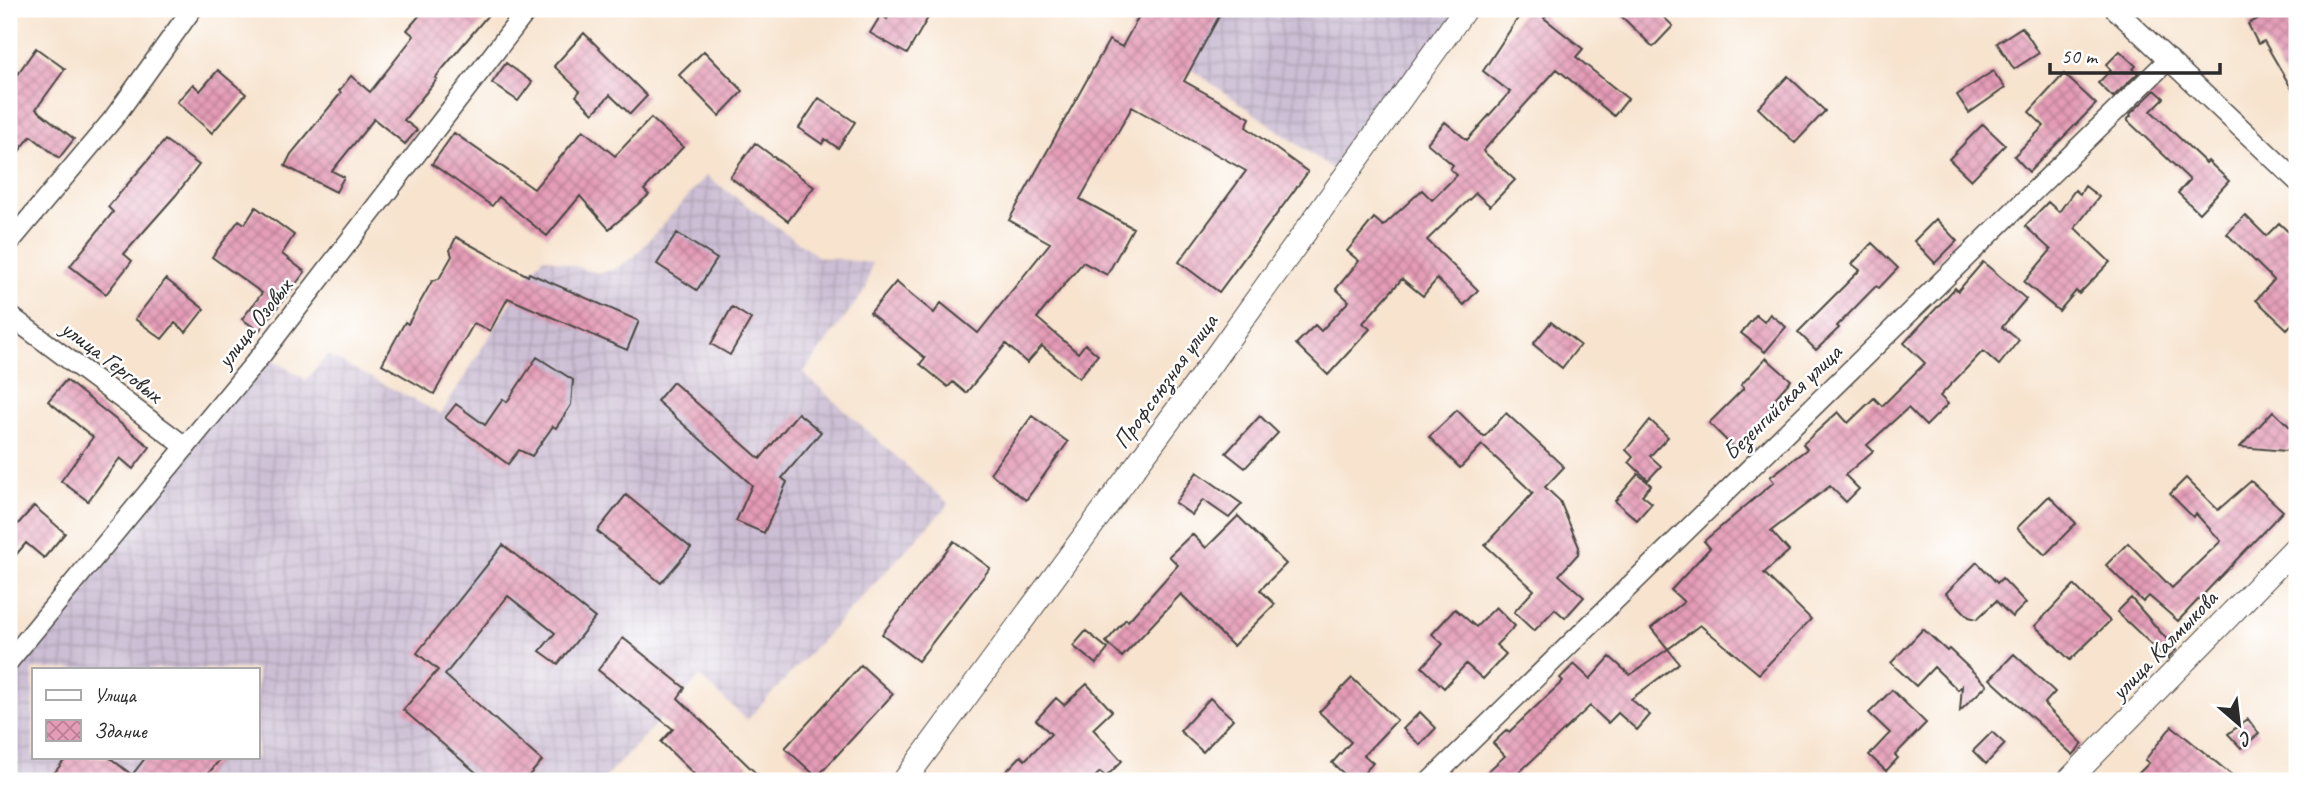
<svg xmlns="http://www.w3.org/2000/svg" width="2306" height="790" font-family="Caveat,sans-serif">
	<defs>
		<pattern id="industrial-grid" width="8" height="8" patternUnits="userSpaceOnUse" patternTransform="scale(1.75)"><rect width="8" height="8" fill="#ccbed4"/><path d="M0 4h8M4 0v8" fill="none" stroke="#afa3b6"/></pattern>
		<pattern id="building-cross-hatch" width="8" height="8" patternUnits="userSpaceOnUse" patternTransform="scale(1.75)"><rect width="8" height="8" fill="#e59cb7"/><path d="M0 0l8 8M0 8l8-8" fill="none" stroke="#ba7f95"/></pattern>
	</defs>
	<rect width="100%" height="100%" fill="#fff"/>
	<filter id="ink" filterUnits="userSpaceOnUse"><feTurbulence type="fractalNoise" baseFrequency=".0143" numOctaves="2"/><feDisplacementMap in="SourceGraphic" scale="14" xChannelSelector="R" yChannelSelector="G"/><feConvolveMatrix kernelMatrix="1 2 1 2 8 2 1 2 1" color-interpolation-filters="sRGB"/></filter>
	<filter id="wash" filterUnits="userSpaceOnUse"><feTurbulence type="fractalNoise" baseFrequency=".00686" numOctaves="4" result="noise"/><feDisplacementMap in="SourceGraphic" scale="28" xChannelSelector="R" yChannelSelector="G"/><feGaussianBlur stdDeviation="1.57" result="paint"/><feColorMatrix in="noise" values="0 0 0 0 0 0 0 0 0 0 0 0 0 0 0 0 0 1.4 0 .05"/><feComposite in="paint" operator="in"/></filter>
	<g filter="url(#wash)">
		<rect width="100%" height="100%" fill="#f7e3ce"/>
		<path fill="url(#industrial-grid)" fill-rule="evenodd" d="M1106 9H1465L1344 177Z
			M706 176 819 257 872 263 866 289 803 373 949 504 747 720 700 677 602 781H9V661L263 353 306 380 327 355 441 414 529 273 544 257 597 273 615 269 634 257ZM33 669H257V757H33Z"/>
		<g id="blocks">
			<path fill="url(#building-cross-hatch)" d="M425 9H493L435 78 437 79 404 120 417 130 405 144 374 119 332 171 344 177 336 192 285 166 291 154 341 93 339 91 351 76 370 92 414 36 407 30Z
				M893 9H933L907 54 870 33 881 15 887 19Z
				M1143 9H1223L1184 81 1250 118 1246 127 1308 172 1219 292 1179 262 1246 171 1132 107 1080 199 1133 228 1107 275 1083 262 1037 318 1078 353 1085 344 1098 355 1079 378 1042 346 1027 363 1006 344 966 393 953 382 948 387 920 364 925 358 870 313 896 282 934 313 941 303 978 333 1050 243 1009 220 1109 40 1122 47Z
				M1524 9H1551L1544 18 1583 49 1576 57 1628 99 1614 116 1557 69 1483 151 1515 180 1490 206 1476 193 1427 240 1478 290 1464 305 1437 279 1423 296 1402 279 1363 323 1370 329 1328 375 1296 344 1315 325 1321 331 1349 301 1336 289 1359 261 1347 251 1374 218 1383 226 1422 190 1432 200 1457 175 1450 169 1453 165 1427 143 1445 122 1467 140 1510 92 1483 71Z
				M1614 9H1655L1673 26 1653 47Z
				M2276 9H2297V98L2264 41 2258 44 2248 24Z
				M2022 27 2039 53 2014 69 1997 43Z
				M584 33 647 96 630 114 610 95 593 113 576 96 580 91 554 66Z
				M36 48 65 69 36 109 74 139 59 158 31 136 9 164V86Z
				M704 51 743 91 719 116 679 75Z
				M2120 51 2136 66 2133 69 2138 73 2113 97 2098 83 2111 70 2106 65Z
				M506 63 532 82 518 101 492 83Z
				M218 70 246 94 212 133 177 102 193 84 200 91Z
				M1993 71 2005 88 1969 113 1957 95Z
				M2064 74 2096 104 2029 172 2014 156 2044 126 2029 112Z
				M1788 76 1825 111 1795 143 1758 108Z
				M2155 90 2164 98 2151 111 2206 163 2208 161 2229 181 2199 213 2178 193 2190 180 2127 120 2131 116 2130 114Z
				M819 98 855 122 838 148 825 139 822 144 799 128Z
				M651 118 683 147 644 190 649 195 609 229 580 196 547 236 499 197 492 206 432 164 454 133 534 189 583 130 615 156Z
				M1983 124 2005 145 1971 180 1949 159Z
				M165 140 199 165 176 195 124 254 132 261 106 294 70 266 113 212 108 207Z
				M755 143 814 187 788 221 730 177Z
				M2085 186 2099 197 2075 228 2110 262 2079 294 2076 291 2059 311 2024 282 2051 250 2025 226 2048 202 2059 212 2075 190 2080 194Z
				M256 207 294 235 282 254 305 272 259 331 242 319 262 293 212 257 239 220 245 224Z
				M2245 215 2266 236 2279 223 2297 240V319L2287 329 2256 300 2274 280 2227 234Z
				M1936 219 1957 241 1935 263 1914 241Z
				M677 233 717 259 697 290 657 264Z
				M456 237 528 276 529 273 639 321 627 350 508 298 490 331 474 323 434 394 382 364 405 322 408 324 432 281 439 279 452 256 450 250Z
				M1872 243 1898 268 1879 288 1876 286 1837 326 1839 328 1816 350 1798 332 1860 270 1852 264Z
				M1983 262 2026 299 2002 327 2019 340 1999 365 1983 351 1940 396 1948 404 1926 426 1908 408 1867 445 1873 451 1845 475 1859 489 1846 502 1830 486 1771 531 1789 551 1764 573 1811 619 1759 674 1700 625 1668 649 1651 628 1684 602 1671 590 1710 548 1704 541 1774 482 1770 477 1807 449 1803 444 1838 412 1848 423 1874 398 1882 406 1925 363 1904 343 1955 288 1958 291Z
				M166 279 204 309 186 332 175 323 162 339 135 319Z
				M732 307 751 319 730 355 711 344Z
				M1770 314 1786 327 1765 352 1741 333 1756 315 1764 322Z
				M1551 322 1580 345 1562 368 1533 344Z
				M537 357 573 380 571 405 556 428 553 426 532 456 519 450 508 464 445 418 456 404 485 425 503 399 507 402Z
				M1766 358 1791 380 1776 397 1781 402 1734 448 1709 423 1744 388 1741 385Z
				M66 380 150 447 133 469 120 458 88 501 61 481 93 437 48 401Z
				M673 382 760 459 798 413 821 432 782 478 787 482 764 533 736 521 752 485 657 401Z
				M1457 410 1484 437 1506 413 1564 467 1545 487 1560 501 1579 547 1578 554 1559 575 1584 597 1565 618 1555 609 1534 631 1514 612 1534 590 1485 545 1533 493 1482 445 1460 468 1429 437Z
				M2273 411 2291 428 2292 445 2286 451 2240 447Z
				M1032 416 1068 442 1026 500 990 473Z
				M1260 416 1278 433 1245 468 1226 453Z
				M1650 420 1668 437 1650 456 1661 466 1648 480 1629 462 1633 457 1626 450Z
				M1197 472 1242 504 1229 518 1203 500 1192 515 1175 503Z
				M1638 474 1651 485 1642 495 1652 503 1637 520 1615 501Z
				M2186 478 2218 510 2251 481 2283 511 2178 621 2149 596 2143 602 2106 565 2128 543 2172 588 2221 541 2196 514 2193 517 2170 494Z
				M626 495 691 548 661 583 597 531Z
				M2049 496 2076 523 2045 555 2017 528Z
				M34 506 65 533 44 558 26 543 9 563V534Z
				M1238 516 1286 564 1260 590 1275 604 1233 646 1181 594 1122 657 1106 642 1126 619 1128 621 1178 565 1169 556 1192 534 1206 548Z
				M954 541 990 568 918 661 882 634Z
				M503 545 595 618 558 664 540 651 555 633 508 596 445 675 542 761 524 781H486L403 710 438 670 417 653Z
				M1977 562 1997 583 2002 578 2026 603 2012 617 1996 601 1977 619 1969 617 1946 593Z
				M2074 585 2110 621 2070 660 2035 626Z
				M2131 598 2176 650 2167 659 2117 612Z
				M1496 607 1515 626 1496 645 1506 654 1483 679 1466 664 1444 688 1422 667 1443 644 1432 634 1455 609 1476 627Z
				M1923 629 1947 651 1949 649 1987 685 1960 711 1962 686 1958 690 1934 667 1916 686 1891 663Z
				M1086 631 1108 649 1096 664 1073 646Z
				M623 638 685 688 678 698 764 781H701L661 742 673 729 598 670Z
				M1668 649 1679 663 1631 699 1650 715 1637 730 1618 713 1608 723 1590 706 1510 781H1477L1505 756 1493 743 1507 730 1509 732 1563 681 1560 678 1574 664 1590 679 1610 657 1630 675Z
				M2014 654 2055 692 2044 704 2083 744 2073 755 1990 679Z
				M861 665 893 694 817 777 785 748Z
				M1352 678 1397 720 1364 755 1373 763 1357 781H1352L1332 763 1351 742 1319 712Z
				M1087 684 1112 711 1093 729 1122 761 1106 777 1100 772 1091 781H997L1021 756 1025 760 1051 734 1036 720 1056 698 1064 705Z
				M1892 690 1926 723 1895 755 1898 758 1886 771 1869 755 1890 733 1869 713Z
				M1210 698 1233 719 1203 752 1180 731Z
				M1420 712 1436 728 1420 745 1403 729Z
				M2248 719 2259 734 2241 748 2228 734Z
				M2172 726 2239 781H2131L2149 763 2145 760Z
				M1992 732 2005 744 1986 764 1973 751Z
				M67 757H109L132 775 146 757H222L202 781H48Z"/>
		</g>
	</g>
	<g filter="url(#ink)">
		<use href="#blocks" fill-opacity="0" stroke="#4a4743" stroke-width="2"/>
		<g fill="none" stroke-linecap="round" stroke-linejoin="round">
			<g stroke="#4a4743" stroke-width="22">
				<path id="minor" d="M2115 9 2297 181
					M9 243 113 119 192 9
					M9 315 186 447
					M9 661 263 353 528 9
					M1430 781 2169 59"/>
			</g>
			<g stroke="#4a4743" stroke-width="25">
				<path id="tertiary" d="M904 781 1194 387 1465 9
					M2068 781 2297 546"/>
			</g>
			<use href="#minor" stroke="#fff" stroke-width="19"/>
			<use href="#tertiary" stroke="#fff" stroke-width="23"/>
		</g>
	</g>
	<g text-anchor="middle" stroke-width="5" stroke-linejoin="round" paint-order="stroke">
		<g font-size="24" fill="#2b2b2b" stroke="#fff">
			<text transform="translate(254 323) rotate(-52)" y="8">улица Озовых</text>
			<text transform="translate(112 361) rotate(37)" y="8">улица Герговых</text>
			<text transform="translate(1165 381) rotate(-54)" y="8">Профсоюзная улица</text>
			<text transform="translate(1782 402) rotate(-44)" y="8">Безенгийская улица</text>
			<text transform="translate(2164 645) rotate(-46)" y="8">улица Калмыкова</text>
		</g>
	</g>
	<rect width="2306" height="790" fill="none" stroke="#fff" stroke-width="35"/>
	<rect x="32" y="668" width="228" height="91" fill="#ffffff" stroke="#aaaaaa" stroke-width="2"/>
	<rect x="46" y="690" width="35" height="10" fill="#ffffff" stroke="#aaaaaa" stroke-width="2"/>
	<text x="94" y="702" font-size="21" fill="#2b2b2b">Улица</text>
	<rect x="46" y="720" width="35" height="21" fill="url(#building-cross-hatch)" stroke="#aaaaaa" stroke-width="2"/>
	<text x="94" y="738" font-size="21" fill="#2b2b2b">Здание</text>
	<g transform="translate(2239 724) rotate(152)" stroke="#ffffff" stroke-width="5" paint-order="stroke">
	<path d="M0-5L12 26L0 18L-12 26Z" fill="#2b2b2b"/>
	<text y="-10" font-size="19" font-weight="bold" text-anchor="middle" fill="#2b2b2b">С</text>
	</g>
	<path d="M2050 63v10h170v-10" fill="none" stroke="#2b2b2b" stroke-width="3.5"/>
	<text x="2061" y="63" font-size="21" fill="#2b2b2b" stroke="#ffffff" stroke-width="5" paint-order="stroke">50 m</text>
</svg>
